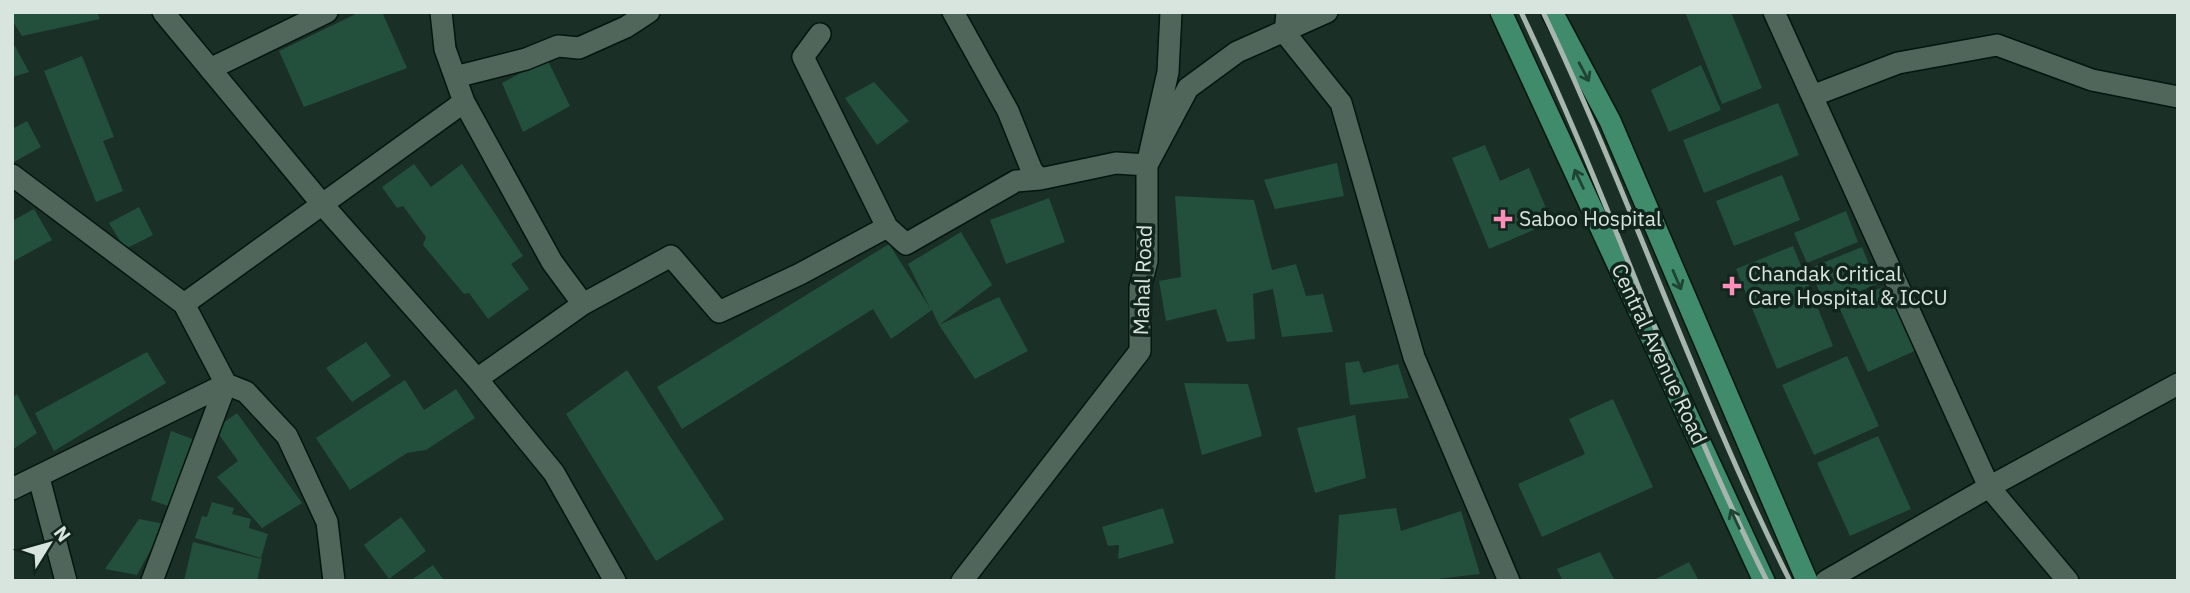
<svg xmlns="http://www.w3.org/2000/svg" width="2190" height="593" font-family="'IBM Plex Sans',sans-serif">
	<rect width="100%" height="100%" fill="#1a2f25"/>
	<path fill="#23503c" d="M12 12H97L100 19 22 36 12 20Z
		M360 12H382L407 68 304 107 279 51Z
		M1685 12H1731L1762 88 1722 104Z
		M15 46 29 72 13 77 12 48Z
		M82 56 114 137 103 141 123 191 96 202 44 71Z
		M547 59 570 106 523 132 502 83Z
		M1701 65 1721 110 1669 132 1651 90Z
		M874 82 909 121 877 145 845 98Z
		M1778 103 1799 155 1704 193 1683 140Z
		M27 121 41 147 12 163V129Z
		M1485 145 1500 181 1529 168 1552 222 1489 249 1452 158Z
		M1337 163 1344 196 1275 209 1264 180Z
		M414 164 431 187 462 164 523 256 511 264 529 289 488 319 469 293 464 294 423 245 426 237 403 206 397 208 382 187Z
		M1782 175 1800 220 1734 246 1716 201Z
		M1175 196 1254 200 1272 270 1296 264 1306 296 1323 294 1333 332 1282 337 1273 289 1253 294 1255 339 1227 342 1216 309 1166 321 1159 281 1181 277Z
		M1049 198 1065 242 1006 264 990 220Z
		M139 207 153 235 125 249 109 223Z
		M34 209 52 240 12 262V221Z
		M1846 211 1858 242 1807 263 1794 233Z
		M961 232 992 285 939 325 999 297 1028 351 975 379 939 325 932 310 891 339 873 309 682 429 657 387 889 244 930 308 908 264Z
		M1793 246 1833 346 1777 369 1736 269Z
		M1862 247 1877 284 1825 306 1810 268Z
		M1889 284 1919 349 1868 372 1839 307Z
		M366 342 391 376 352 402 326 368Z
		M147 352 166 383 54 451 35 413Z
		M1847 356 1879 426 1814 455 1782 385Z
		M1359 361 1363 373 1398 364 1409 398 1350 405 1345 363Z
		M627 370 724 519 656 561 566 414Z
		M405 380 424 410 456 389 475 418 426 450 407 453 350 490 316 438Z
		M1184 383 1248 384 1262 436 1202 455Z
		M17 394 37 433 12 450V398Z
		M1613 399 1653 487 1542 537 1518 484 1585 454 1569 419Z
		M237 413 302 503 262 528 217 477 238 461 215 429Z
		M1355 415 1366 478 1315 493 1297 428Z
		M171 431 195 440 171 507 151 500Z
		M1878 436 1911 509 1850 536 1817 463Z
		M212 502 234 508 232 514 251 519 249 528 268 534 261 558 195 538 202 516 207 517Z
		M1163 508 1174 543 1118 559 1119 545 1108 546 1102 527Z
		M1396 508 1401 531 1461 511 1480 574 1420 581H1335L1339 515Z
		M401 517 426 551 389 579 364 545Z
		M139 519 165 524 137 575 105 569Z
		M193 542 262 559 257 581H184Z
		M1600 552 1615 581H1563L1557 569Z
		M1689 562 1699 581H1652Z
		M433 565 443 579 410 581Z"/>
	<g fill="none" stroke-linecap="round" stroke-linejoin="round">
		<g stroke="#04160e" stroke-width="24">
			<path id="street" d="M953 12 1008 111 1032 171 1040 179 1116 163 1147 165 1168 72 1171 12
				M1287 12 1285 33 1341 103 1414 357 1509 581
				M1774 12 1989 487 2178 384
				M210 69 327 12
				M455 77 526 59 558 46 579 48 626 27 649 12
				M1812 96 1898 63 1997 45 2092 80 2178 97
				M464 102 552 262 583 304
				M12 175 184 304 464 102 445 49 441 12
				M887 227 906 244 1016 181 1040 179
				M184 304 226 384 246 392 287 436 327 522 334 581
				M477 379 583 304 671 256 719 312 800 274 887 227 803 57 820 34
				M39 478 66 581
				M12 489 226 384
				M152 581 226 384
				M962 581 1140 351V288L1147 261V165L1188 88 1237 52 1327 12
				M1826 581 1989 487 2068 581"/>
		</g>
		<g stroke="#04160e" stroke-width="24">
			<path id="secondary" d="M163 12 322 204 477 379 554 473 615 581"/>
		</g>
		<g stroke="#04160e" stroke-width="24">
			<path id="primary" d="M1501 12 1764 581
				M1552 12 1610 121 1807 581"/>
		</g>
		<use href="#street" stroke="#50665b" stroke-width="21"/>
		<use href="#secondary" stroke="#50665b" stroke-width="21"/>
		<use href="#primary" stroke="#3f8b6c" stroke-width="21"/>
		<path stroke="#a6b5ad" stroke-width="5" d="M1521 12C1610 198 1674 396 1767 581
			M1543 12C1632 199 1697 396 1790 581"/>
	</g>
	<defs><path id="oneway-shaft" d="M-6 0H5M1.5-3L5.5 0L1.5 3" fill="none" stroke-width="1.6" stroke-linecap="round" stroke-linejoin="round" transform="scale(1.75)"/></defs>
	<g stroke="#1f4434">
		<use href="#oneway-shaft" transform="translate(1584 72) rotate(62)"/>
		<use href="#oneway-shaft" transform="translate(1579 179) rotate(-115)"/>
		<use href="#oneway-shaft" transform="translate(1677 280) rotate(67)"/>
		<use href="#oneway-shaft" transform="translate(1735 519) rotate(-115)"/>
	</g>
	<g fill="#ff8eba" stroke="#11251c" stroke-width="2.5">
		<path d="M1499.5 208.5h7v7h7v7h-7v7h-7v-7h-7v-7h7z"/>
		<path d="M1728.5 275.5h7v7h7v7h-7v7h-7v-7h-7v-7h7z"/>
	</g>
	<g text-anchor="middle" stroke-width="7" stroke-linejoin="round" paint-order="stroke">
		<g font-size="21" fill="#d8e5de" stroke="#11251c" text-anchor="start">
			<text x="1519" y="226">Saboo Hospital</text>
			<text x="1748" y="281">Chandak Critical<tspan x="1748" dy="24">Care Hospital &amp; ICCU</tspan></text>
		</g>
		<g font-size="21" fill="#d8e5de" stroke="#11251c">
			<text transform="translate(1143 280) rotate(-88)" y="7">Mahal Road</text>
			<text transform="translate(1659 354) rotate(65)" y="7">Central Avenue Road</text>
		</g>
	</g>
	<rect width="2190" height="593" fill="none" stroke="#d8e5de" stroke-width="28"/>
	<g transform="translate(49 544) rotate(53)" stroke="#11251c" stroke-width="5" paint-order="stroke">
	<path d="M0-5L12 26L0 18L-12 26Z" fill="#d8e5de"/>
	<text y="-10" font-size="19" font-weight="bold" text-anchor="middle" fill="#d8e5de">N</text>
	</g>
</svg>
